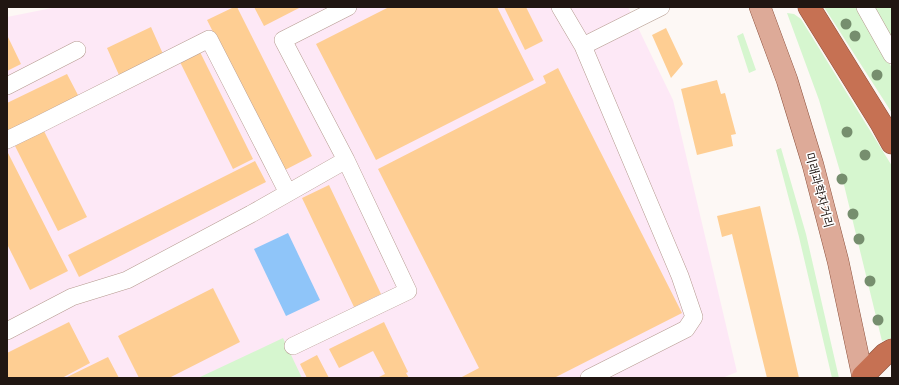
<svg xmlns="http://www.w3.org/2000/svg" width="899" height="385" font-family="Karla,'Noto Sans KR',sans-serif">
	<rect width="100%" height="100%" fill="#fdf8f5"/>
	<path fill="#fde8f6" d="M57 7H628L673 100 737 372 722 378H7V17Z"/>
	<path fill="#d6f6cf" d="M824 7H857L892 68V113Z
		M872 7H892V40Z
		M787 13 794 14 801 19 892 166V338L882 341 844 185 819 100Z
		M743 33 756 70 749 73 737 36Z
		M781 148 806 234 839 378H832L799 237 776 150Z
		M283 338 302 378H198Z"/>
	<path fill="#8fc5f9" d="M288 233 320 300 286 316 254 249Z"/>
	<path fill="#fece93" d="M234 7H237L312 156 283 171 207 20Z
		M254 7H301L264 26Z
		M389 7H497L534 80 376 160 316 44Z
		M504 7H526L543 41 525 50Z
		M151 27 163 54 119 75 107 48Z
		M666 28 683 64 671 78 652 35Z
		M7 35 21 64 7 71Z
		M200 52 253 159 233 169 180 62Z
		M558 68 682 313 554 378H460L479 368 378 169 546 83 543 76Z
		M67 74 79 97 7 133V103Z
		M717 80 721 94 725 93 736 134 731 135 733 146 697 155 681 89Z
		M44 131 87 217 58 231 15 146Z
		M7 153H8L68 271 30 290 7 244Z
		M255 161 266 182 79 277 68 255Z
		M329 185 381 294 354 307 302 198Z
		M760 206 799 378H767L732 234 722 237 717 216Z
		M213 288 240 342 169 378H139L118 336Z
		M69 322 90 363 62 378H7V353Z
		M384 322 408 372 406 373 409 378H377L385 374 373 351 339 368 329 349Z
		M317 355 329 378H307L300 364Z
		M108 357 119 378H65Z"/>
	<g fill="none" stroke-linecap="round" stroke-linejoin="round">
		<g stroke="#b59a8f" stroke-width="18">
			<path id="minor" d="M560 7 583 46
				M865 7 892 55
				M7 86 77 50
				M7 140 36 126 209 39 288 193
				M346 160 283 40 348 7
				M7 331 72 297 127 280 251 214 346 160 408 291 293 346
				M589 378 686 329 694 317 680 276 583 46 661 7"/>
		</g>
		<g stroke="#8c513c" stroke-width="22">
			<path id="major" d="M760 7 787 80 813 165 838 261 863 378"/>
		</g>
		<g stroke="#8c513c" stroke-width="23">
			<path id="highway" d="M809 7 881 123 892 143
				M863 376 885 354 892 350"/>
		</g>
		<use href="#minor" stroke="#fff" stroke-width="17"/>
		<use href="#major" stroke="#ddaa98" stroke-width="21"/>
		<use href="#highway" stroke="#c67153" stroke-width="22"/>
	</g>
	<g fill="#768e6e">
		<circle cx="846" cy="24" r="5.5"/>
		<circle cx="855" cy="36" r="5.5"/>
		<circle cx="877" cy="75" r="5.5"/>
		<circle cx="847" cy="132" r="5.5"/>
		<circle cx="865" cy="155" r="5.5"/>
		<circle cx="842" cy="179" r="5.5"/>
		<circle cx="853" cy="214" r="5.5"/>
		<circle cx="859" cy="239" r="5.5"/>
		<circle cx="870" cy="281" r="5.5"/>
		<circle cx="878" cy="320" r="5.5"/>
	</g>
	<g text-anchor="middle" stroke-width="3" stroke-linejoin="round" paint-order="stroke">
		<g font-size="12" fill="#201612" stroke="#fff">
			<text transform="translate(819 190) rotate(75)" y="4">미래과학자거리</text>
		</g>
	</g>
	<rect width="899" height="385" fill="none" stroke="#201612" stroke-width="16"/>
</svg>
